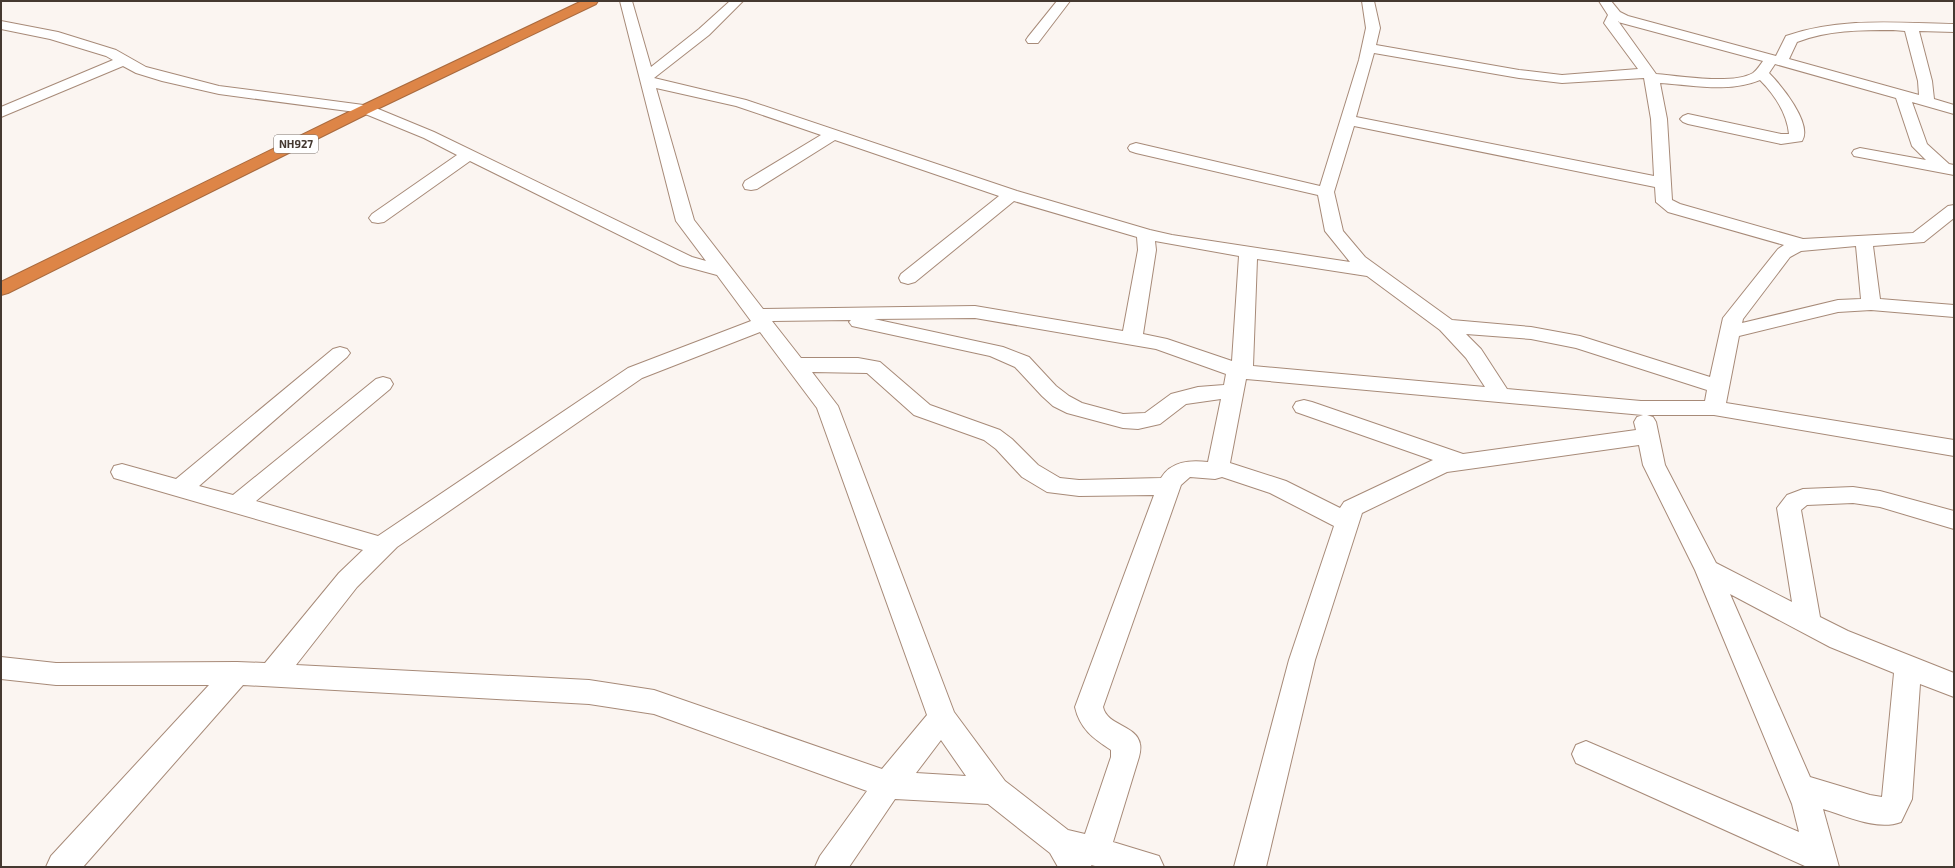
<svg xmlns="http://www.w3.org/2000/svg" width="1955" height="868" font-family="'Exo 2',sans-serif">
	<rect width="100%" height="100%" fill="#fbf5f1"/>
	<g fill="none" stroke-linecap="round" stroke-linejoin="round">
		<g stroke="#a78a78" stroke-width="2">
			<path id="street" d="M620 1H632L651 67 699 29 730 1H743L709 35 654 78 746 100 1017 191 1150 230 1172 235 1350 262 1325 231 1318 195 1136 153 1130 151 1128 148 1130 145 1136 143 1320 186 1359 60 1366 28 1362 1H1374L1380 28 1376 45 1519 70 1562 75 1638 69 1604 23 1608 15 1599 1H1611L1620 12 1628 16 1776 56 1786 36C1841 17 1897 23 1954 24V32L1919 31 1932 81 1934 99 1954 105V114L1912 102 1927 144 1949 164 1954 165V175L1854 156 1852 153 1854 150 1860 148 1926 160 1912 146 1896 98 1775 64 1769 73C1781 85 1813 124 1802 141L1781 144 1688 124 1683 122 1680 119 1683 116 1688 114 1781 134H1789C1787 113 1774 94 1760 80 1728 93 1693 85 1660 83L1667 119 1672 200 1680 204 1803 239 1913 233 1948 206 1954 205V218L1924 242 1873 246 1880 299 1954 305V317L1871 310 1838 312 1739 336 1726 403 1954 440V456L1714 415H1647L1653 417 1656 422 1665 465 1716 563 1792 602 1777 508 1787 495 1803 489 1853 487 1880 491 1954 511V529L1880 507 1853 503 1807 505 1801 510 1820 617 1848 631 1954 673V697L1920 684 1912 799 1901 822C1877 831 1847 816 1823 809L1839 867H1807L1576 763 1572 754 1576 745 1586 741 1799 832 1792 804 1695 570 1643 465 1639 445 1447 472 1362 513 1315 660 1266 867H1234L1289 660 1334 526 1270 493 1222 477 1215 479 1190 477 1181 485 1103 707C1107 726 1137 725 1140 744 1141 748 1140 753 1139 757L1113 842 1159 856 1164 867H1099L1091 865 1092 867H1058L1050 853 988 804 895 799 849 867H815L820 856 867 791 654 714 589 704 243 685 83 867H46L51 856 209 685H56L1 679V657L56 663 237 662 265 663 339 573 363 550 114 478 111 472 114 466 122 464 176 479 333 349 340 347 347 349 350 353 347 357 199 486 233 495 376 379 383 377 390 379 393 384 390 389 256 501 378 536 628 368 751 321 717 275 680 265 470 161 384 222 378 223 372 222 369 218 372 214 457 155 424 138 363 113 219 94 162 81 136 73 123 66 1 117V107L113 60 106 56 50 39 1 29V21L58 32 116 50 146 67 219 86 371 106 434 132 692 257 706 261 676 221ZM1618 21V22L1763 61C1760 65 1757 70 1753 73 1732 85 1680 76 1656 74ZM1893 30 1905 31 1918 81 1919 95 1789 59 1797 42C1828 30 1860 30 1893 30ZM1374 53 1519 78 1562 83 1644 78 1651 119 1654 176 1356 117ZM656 88 736 106 821 135 745 181 743 185 745 189 751 190 757 189 835 140 999 196 901 274 899 278 901 282 908 284 915 282 1014 201 1137 237 1138 250 1123 331 975 306 763 309 694 220ZM1354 126 1655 187 1656 202 1668 212 1784 245 1778 249 1723 318 1710 377 1580 336 1531 327 1452 320 1365 257 1343 231 1334 192ZM1155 241 1239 256 1232 361 1167 339 1143 334 1156 250ZM1856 246 1861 299 1838 300 1742 323 1743 319 1790 257 1801 251ZM1257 259 1367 276 1440 330 1466 358 1485 387 1253 366ZM975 318 1156 349 1226 374 1224 385 1198 387 1171 394 1145 413 1123 414 1082 403 1069 396 1056 386 1029 357 1003 347 874 319ZM851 320 849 322 852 326 990 356 1015 367 1042 396 1053 406 1067 413 1123 428 1138 429 1160 424 1186 404 1221 399 1208 462C1190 460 1171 461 1161 478L1079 480 1060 478 1038 465 1012 439 1000 430 930 405 880 362 858 358H801L772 321ZM760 332 817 408 927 715 882 769 654 690 589 680 296 665 357 587 397 547 642 378ZM1466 334 1531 339 1576 348 1707 390 1705 401H1641L1507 389 1481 349ZM812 372 867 373 914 415 984 440 996 449 1022 477 1047 492 1079 496 1154 495 1075 707C1080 729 1093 738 1111 750V757L1085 834 1068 830 1005 781 954 712 838 406ZM1246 379 1643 415 1637 417 1634 422 1636 430 1463 454 1312 402 1304 400 1296 402 1293 407 1296 412 1433 460 1344 502 1340 508 1286 481 1230 463ZM1730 594 1830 647 1894 673 1882 797 1870 795 1810 777ZM941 740 966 776 916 773Z
				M1057 1H1070L1038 43H1028L1026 40 1028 37Z"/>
		</g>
		<g stroke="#a86a3f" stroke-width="2">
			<path id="highway" d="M582 1H598L596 4 371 112 8 293 1 295V282L361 106Z"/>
		</g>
		<use href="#street" fill="#fff" fill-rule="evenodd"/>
		<use href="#highway" fill="#dd8547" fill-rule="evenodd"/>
	</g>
	<g text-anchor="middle" stroke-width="3.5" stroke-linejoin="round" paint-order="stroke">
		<rect fill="#fff" stroke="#7d746f" stroke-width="1" x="274" y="135" width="44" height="18" rx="3"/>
		<g font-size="11" font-weight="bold" fill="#453931">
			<text x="296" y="148">NH927</text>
		</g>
	</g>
	<rect width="1955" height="868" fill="none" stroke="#453931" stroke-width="4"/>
</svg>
